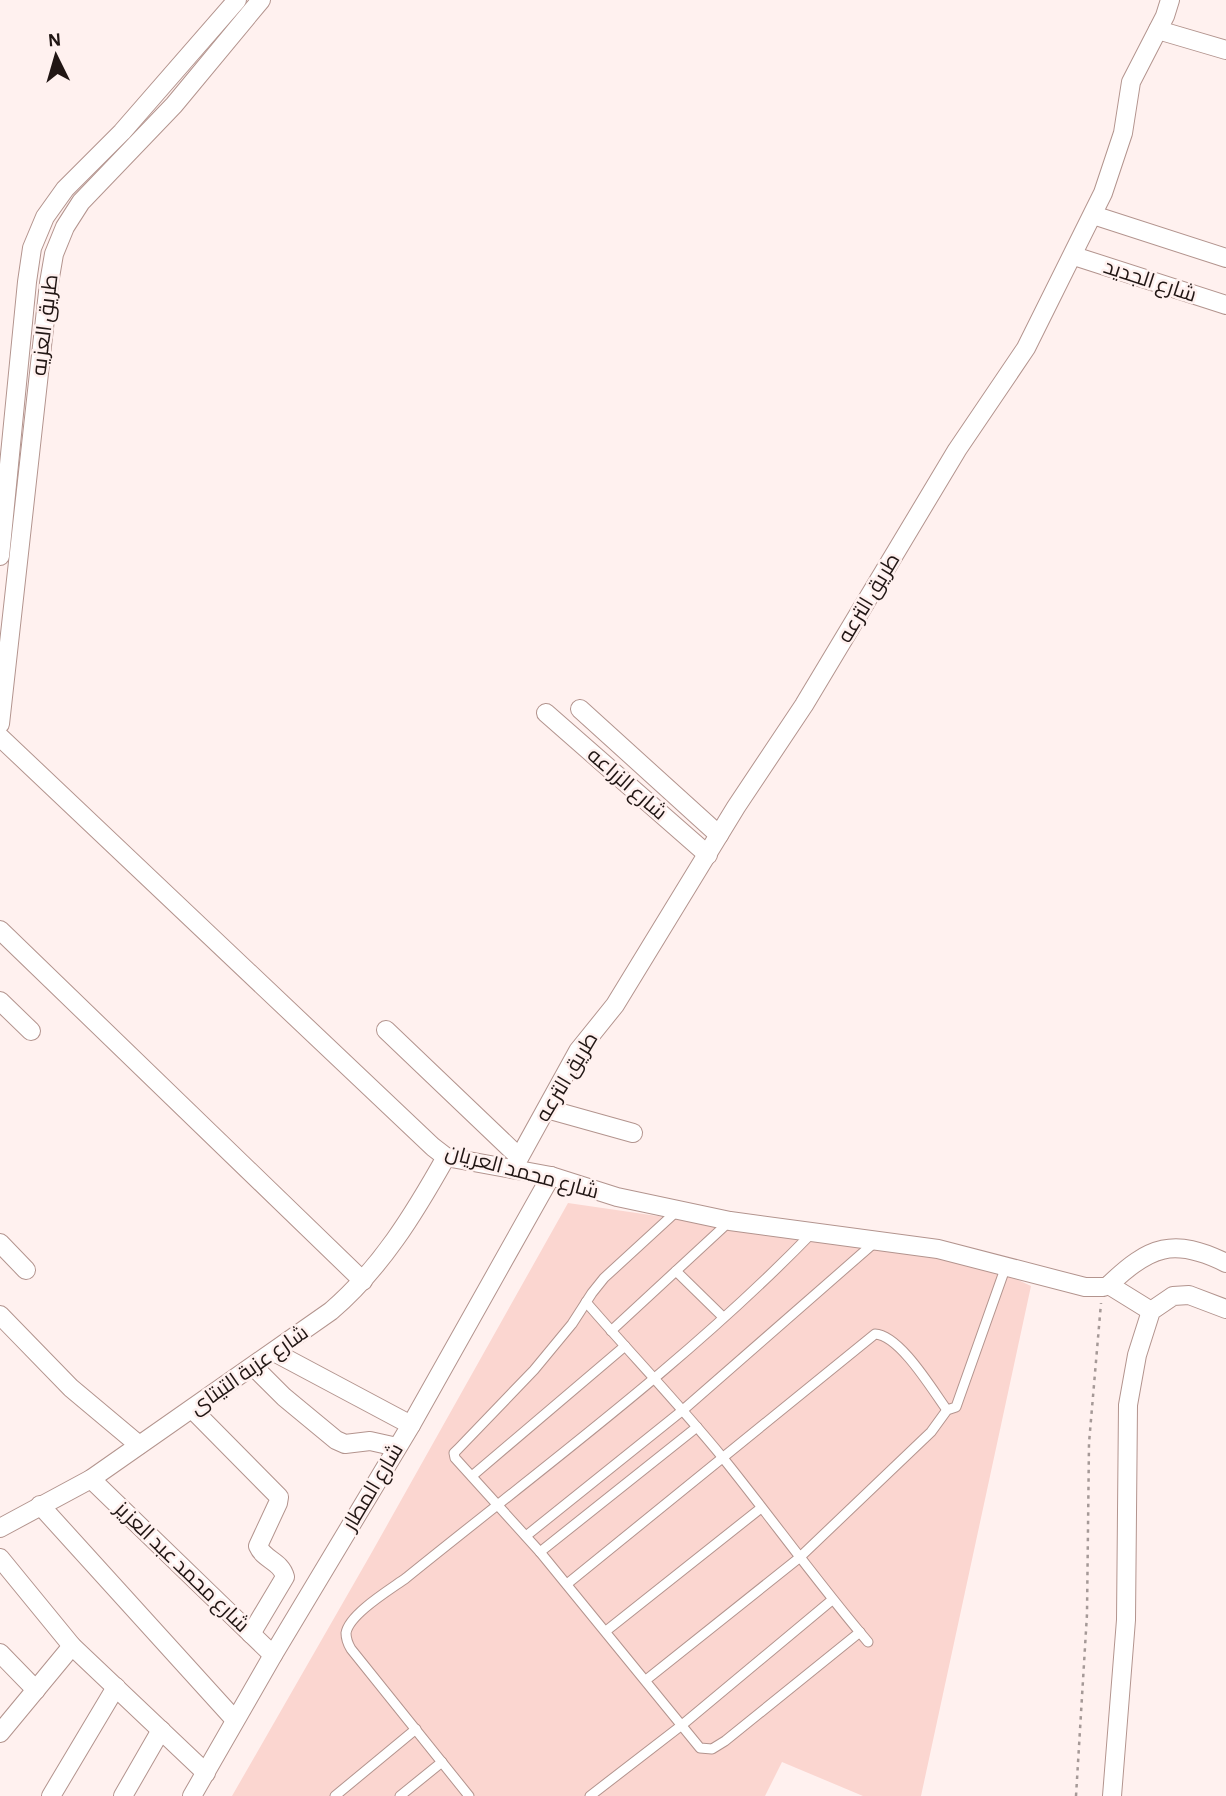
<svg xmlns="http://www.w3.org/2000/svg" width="1226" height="1796" font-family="'Alegreya Sans',Cairo,sans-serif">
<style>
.green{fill:#fbd6d0}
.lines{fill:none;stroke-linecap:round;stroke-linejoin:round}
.service-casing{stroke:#b3948e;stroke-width:11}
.minor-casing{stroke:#b3948e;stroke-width:20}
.path{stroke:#a59997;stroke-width:2.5;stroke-dasharray:3.5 5;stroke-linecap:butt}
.service{stroke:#fff;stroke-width:9}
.minor{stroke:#fff;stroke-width:18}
.labels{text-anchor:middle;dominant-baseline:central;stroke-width:5;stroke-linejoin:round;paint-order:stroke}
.street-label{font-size:21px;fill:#211614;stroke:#fff1ef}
</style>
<rect width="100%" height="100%" fill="#fff1ef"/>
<polygon class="green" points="568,1203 918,1254 1001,1272 1031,1286 921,1796 863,1796 782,1762 765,1796 232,1796 372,1552"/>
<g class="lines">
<g class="service-casing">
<g id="service">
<polyline points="677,1211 604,1278 592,1293 572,1324 534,1370 459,1448 454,1453 455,1458 540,1552 700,1748 712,1749 725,1741 860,1632"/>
<polyline points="676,1271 723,1317"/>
<path d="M586,1302C631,1354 679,1404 723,1458C772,1519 817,1582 868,1642"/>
<polyline points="611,1331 730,1221"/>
<polyline points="472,1476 625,1346"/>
<polyline points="526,1536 683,1410 874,1243"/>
<polyline points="540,1552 697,1427"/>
<path d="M567,1584L875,1334C900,1335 933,1391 947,1410"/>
<polyline points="606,1631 761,1508"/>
<polyline points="646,1680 799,1558 931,1432 947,1410 956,1407 1006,1266"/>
<polyline points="335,1796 416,1729"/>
<polyline points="400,1796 442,1762"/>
<path d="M469,1796L351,1649C348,1644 346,1639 346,1633C349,1614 391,1589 406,1578C543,1467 689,1360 812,1233"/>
<polyline points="590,1796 682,1725 832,1600"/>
</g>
</g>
<g class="minor-casing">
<g id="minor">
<polyline points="1158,30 1226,50"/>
<polyline points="1093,215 1226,258"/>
<polyline points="1074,256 1226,305"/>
<polyline points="0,556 27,282 32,248 45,217 65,189 122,132 237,0"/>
<polyline points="580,709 719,835"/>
<polyline points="546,713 708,855"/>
<polyline points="0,724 49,283 54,254 65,227 81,202 174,105 261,0"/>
<path d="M0,737L433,1147L446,1157L551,1176L617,1197L730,1221L938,1249L1085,1287H1103L1109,1285C1149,1246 1174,1237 1226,1263"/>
<polyline points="0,930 363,1281"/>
<polyline points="0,1001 31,1031"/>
<polyline points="386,1030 519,1157"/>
<polyline points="547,1109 633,1133"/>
<polyline points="513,1169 578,1051 615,1005 736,807 804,705 957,450 1026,348 1103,193 1123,133 1131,82 1165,16 1170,0"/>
<polyline points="0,1243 26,1270"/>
<polyline points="1109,1285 1151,1311"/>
<polyline points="0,1315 71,1388 139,1445"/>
<polyline points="274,1352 411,1425"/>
<polyline points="254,1367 284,1397 336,1440 345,1444 370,1441 397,1447"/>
<path d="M192,1409L279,1497L278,1503L258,1546C264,1560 281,1561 285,1577L251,1634"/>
<polyline points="91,1479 273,1655"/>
<polyline points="40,1505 235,1720"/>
<path d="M0,1528L91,1479L331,1311C381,1268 414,1214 446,1157"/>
<polyline points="0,1558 72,1646 206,1773"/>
<polyline points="0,1653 36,1690"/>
<polyline points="0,1733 72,1646"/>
<polyline points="51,1796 116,1687"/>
<polyline points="123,1796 161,1730"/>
<polyline points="192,1796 273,1655 411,1425 551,1176"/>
<polyline points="1112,1796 1126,1620 1128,1405 1137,1355 1151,1311 1173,1296 1189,1295 1226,1309"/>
</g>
</g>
<polyline class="path" points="1076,1796 1087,1614 1089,1443 1101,1303"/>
<use href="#service" class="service"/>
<use href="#minor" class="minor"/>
</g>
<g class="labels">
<g class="street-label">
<text transform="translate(1150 281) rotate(18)">شارع الجديد</text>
<text transform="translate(45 325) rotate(-83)">طريق العزيه</text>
<text transform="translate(869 598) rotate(-59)">طريق الترعه</text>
<text transform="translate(627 784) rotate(41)">شارع الزراعه</text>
<text transform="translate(567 1077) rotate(-59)">طريق الترعه</text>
<text transform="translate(522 1172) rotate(15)">شارع محمد العريان</text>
<text transform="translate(249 1370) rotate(-35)">شارع عزبة التيتاى</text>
<text transform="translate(373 1487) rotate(-59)">شارع المطار</text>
<text transform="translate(182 1567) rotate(44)">شارع محمد عبد العزيز</text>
</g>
</g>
<g transform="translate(56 56) rotate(355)" stroke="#fff1ef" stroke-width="5" paint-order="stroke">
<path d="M0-5L12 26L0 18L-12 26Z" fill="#211614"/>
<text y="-10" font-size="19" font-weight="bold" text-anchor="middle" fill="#211614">N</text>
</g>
</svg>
